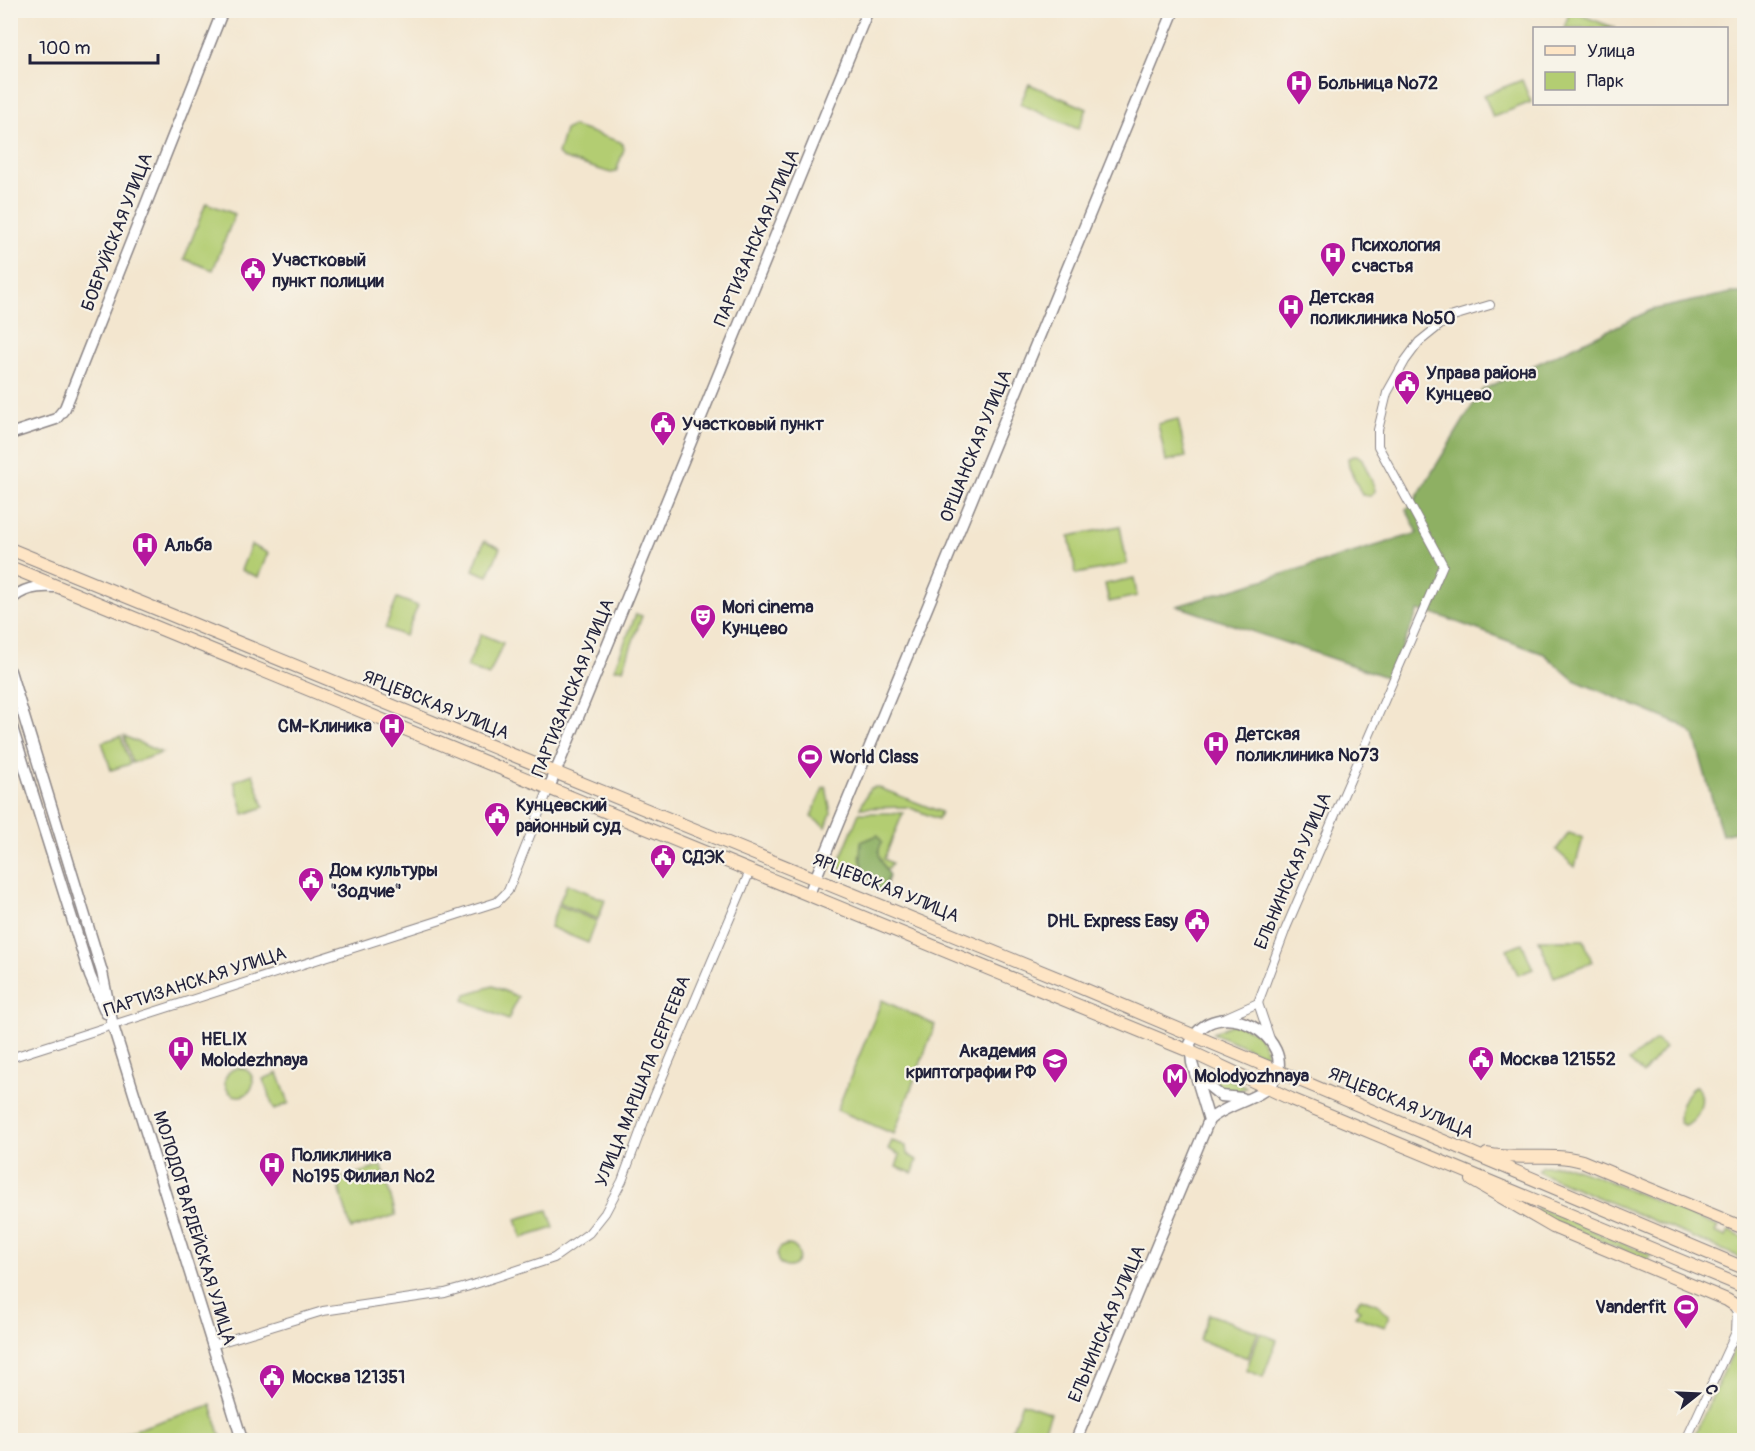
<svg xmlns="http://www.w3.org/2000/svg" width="1755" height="1451" font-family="Pangolin,sans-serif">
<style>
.green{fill:#b3cd72;stroke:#6a7856;stroke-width:1.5}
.forest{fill:#8eb064;stroke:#586950;stroke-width:1.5}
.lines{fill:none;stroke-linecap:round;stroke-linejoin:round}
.minor-casing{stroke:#8a8485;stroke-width:10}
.tertiary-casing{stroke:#8a8485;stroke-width:13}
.secondary-casing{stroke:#8a8485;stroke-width:14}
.minor{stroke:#fff;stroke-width:8}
.tertiary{stroke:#fff;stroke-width:10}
.secondary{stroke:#fee5c5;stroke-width:12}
.labels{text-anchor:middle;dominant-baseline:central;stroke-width:4.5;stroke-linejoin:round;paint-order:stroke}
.poi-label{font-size:18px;font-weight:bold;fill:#22223b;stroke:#f7f3e8;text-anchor:start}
.street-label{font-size:18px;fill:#22223b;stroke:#f7f3e8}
</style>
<rect width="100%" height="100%" fill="#f7f3e8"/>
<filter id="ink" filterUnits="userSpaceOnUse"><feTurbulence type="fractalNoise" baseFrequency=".0167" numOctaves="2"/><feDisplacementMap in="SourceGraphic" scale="12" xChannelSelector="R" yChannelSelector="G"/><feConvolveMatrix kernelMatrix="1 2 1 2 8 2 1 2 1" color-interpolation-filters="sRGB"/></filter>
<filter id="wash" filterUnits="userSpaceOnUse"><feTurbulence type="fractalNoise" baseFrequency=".008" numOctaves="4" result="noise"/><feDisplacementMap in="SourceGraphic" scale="24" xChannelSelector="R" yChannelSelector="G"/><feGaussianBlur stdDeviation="1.35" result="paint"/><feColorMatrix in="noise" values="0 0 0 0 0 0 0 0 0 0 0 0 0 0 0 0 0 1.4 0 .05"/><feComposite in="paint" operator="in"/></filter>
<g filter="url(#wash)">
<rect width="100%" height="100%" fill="#f3e6cf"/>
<g class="green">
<polygon points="1570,11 1615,28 1564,28"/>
<polygon points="1522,80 1531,102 1493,117 1484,95"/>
<polygon points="1029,84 1087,109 1078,129 1020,104"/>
<polygon points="572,126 621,142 624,149 616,172 611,173 562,158 558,154 565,130"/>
<polygon points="206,203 235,214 213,270 184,259"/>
<polygon points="1178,419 1186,457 1166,461 1158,424"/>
<polygon points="1357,455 1362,459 1374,486 1375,491 1370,496 1362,495 1349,467 1348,458"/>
<polygon points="1120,526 1127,564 1076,574 1069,536"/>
<polygon points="484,541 500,548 488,576 473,570"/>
<polygon points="251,545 268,553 258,577 241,570"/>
<polygon points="1134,578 1137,596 1109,602 1105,584"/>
<polygon points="397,598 418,606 405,636 385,628"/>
<polygon points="636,614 642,616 623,669 614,669"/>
<polygon points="481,634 503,643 489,676 467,667"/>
<polygon points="121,736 130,764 111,770 102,742"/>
<polygon points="124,736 162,753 132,763"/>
<polygon points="253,774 264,807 244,814 234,781"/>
<polygon points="826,787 831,813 826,827 811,817 823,788"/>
<polygon points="877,787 941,812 938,819 908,807 860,808 870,788"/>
<polygon points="859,813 903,813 884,859 892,863 887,870 879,860 878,849 859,855 863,868 847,864 841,869 837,867"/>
<polygon points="1569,833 1583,838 1575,867 1556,850"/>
<polygon points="567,884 605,900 598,919 559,903"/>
<polygon points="558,905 597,921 588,943 550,927"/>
<polygon points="1539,940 1584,940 1592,962 1554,977"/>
<polygon points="1522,943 1533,969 1518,975 1507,949"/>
<polygon points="493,986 518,997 508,1020 464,1000 466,994"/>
<polygon points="882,1000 935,1025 894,1134 837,1110"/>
<path d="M1232,1024C1251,1027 1264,1035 1267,1056L1213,1033Z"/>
<polygon points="1656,1040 1665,1047 1643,1074 1629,1061"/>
<path d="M1205,1068L1246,1087C1230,1098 1222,1091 1208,1080Z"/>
<circle cx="239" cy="1082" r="14"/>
<polygon points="278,1073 289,1103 274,1110 263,1079"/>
<path d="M1697,1086C1707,1098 1699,1119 1686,1126L1680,1123C1676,1112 1686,1089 1697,1086Z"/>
<polygon points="892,1141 906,1146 907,1154 917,1160 913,1173 896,1167 900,1155 888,1149"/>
<polygon points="1563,1165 1597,1176 1718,1227 1715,1232 1726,1237 1729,1231 1744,1238 1744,1259 1545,1175 1538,1170 1543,1166"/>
<polygon points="382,1166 396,1215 351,1229 337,1180"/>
<polygon points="1536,1207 1651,1255 1647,1260 1539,1215"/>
<polygon points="548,1210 554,1228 522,1238 516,1219"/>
<circle cx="788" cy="1256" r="11"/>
<polygon points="1361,1298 1379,1305 1389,1316 1385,1327 1355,1316 1360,1310 1356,1305"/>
<polygon points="1209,1314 1258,1332 1248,1358 1199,1340"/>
<polygon points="1260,1333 1277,1340 1263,1377 1246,1370"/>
<polygon points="1739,1339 1744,1342 1744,1440 1692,1440"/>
<polygon points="1022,1403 1051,1413 1040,1440 1008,1440"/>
<polygon points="211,1405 222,1440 106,1439"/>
</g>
<g class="forest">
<polygon points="1731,293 1744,293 1744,830 1722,835 1694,735 1681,725 1574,680 1544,654 1435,614 1418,611 1389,678 1177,606 1418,533 1406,509 1412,505 1482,390 1651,310"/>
<path d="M878,835L882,842C874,856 884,863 889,876L885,888L879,890C864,876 858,861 861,842Z"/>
</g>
</g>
<g filter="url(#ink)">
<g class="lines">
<g class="minor-casing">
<g id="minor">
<polyline points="1258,1003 1286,928 1443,565 1378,446 1378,430 1387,393 1405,361 1419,342 1450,317 1490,305"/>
<polyline points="1258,1003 1271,1042"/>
<polyline points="1222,1019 1258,1003"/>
<polyline points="10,1058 497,902 508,891 549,788"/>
<polyline points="212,1345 323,1311 445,1293 466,1287 554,1258 589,1233 605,1213 622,1181 646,1116 750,871"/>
<polyline points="1686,1440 1736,1332 1737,1312 1732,1304"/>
</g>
</g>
<g class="tertiary-casing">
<g id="tertiary">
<polyline points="10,434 56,419 65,408 223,10"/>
<path d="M10,601C22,588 37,586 54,587"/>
<polyline points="10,671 102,972 113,1026 242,1440"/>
<polyline points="10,721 90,976 106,1013"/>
<polyline points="549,788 868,10"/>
<polyline points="809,894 1174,10"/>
<polyline points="1199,1078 1221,1096 1242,1098"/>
<path d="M1076,1440L1209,1120C1226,1104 1261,1099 1273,1082C1302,1039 1214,988 1190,1044L1192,1063L1209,1120"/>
</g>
</g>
<g class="secondary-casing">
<g id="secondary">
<polyline points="10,549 1072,984 1744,1268"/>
<polyline points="10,567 1189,1051 1291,1099 1744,1287"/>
<path d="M1487,1154C1519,1161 1551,1152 1582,1161L1744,1228"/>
<polyline points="1472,1180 1553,1227 1727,1300 1744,1311"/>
</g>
</g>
<use href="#minor" class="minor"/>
<use href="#tertiary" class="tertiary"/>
<use href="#secondary" class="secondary"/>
</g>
</g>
<defs>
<g id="hospital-pin" transform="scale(1.35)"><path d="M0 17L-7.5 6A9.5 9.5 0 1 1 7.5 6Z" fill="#b5179e" stroke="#f7f3e8"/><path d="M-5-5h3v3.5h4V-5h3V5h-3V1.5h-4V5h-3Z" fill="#fff"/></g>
<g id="civic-pin" transform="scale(1.35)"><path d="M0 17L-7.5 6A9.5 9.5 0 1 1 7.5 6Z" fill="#b5179e" stroke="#f7f3e8"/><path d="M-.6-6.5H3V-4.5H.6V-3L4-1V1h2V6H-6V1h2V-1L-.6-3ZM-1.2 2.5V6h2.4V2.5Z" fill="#fff"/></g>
<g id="theatre-pin" transform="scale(1.35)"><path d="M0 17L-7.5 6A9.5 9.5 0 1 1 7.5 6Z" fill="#b5179e" stroke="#f7f3e8"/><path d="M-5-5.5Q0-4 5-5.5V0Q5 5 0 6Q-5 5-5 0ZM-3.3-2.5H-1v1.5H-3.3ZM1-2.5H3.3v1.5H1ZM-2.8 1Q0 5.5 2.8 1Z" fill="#fff"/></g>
<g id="stadium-pin" transform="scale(1.35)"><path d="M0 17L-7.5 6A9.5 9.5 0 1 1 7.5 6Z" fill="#b5179e" stroke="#f7f3e8"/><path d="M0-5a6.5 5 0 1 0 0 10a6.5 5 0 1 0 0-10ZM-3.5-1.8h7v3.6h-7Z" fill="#fff"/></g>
<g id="university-pin" transform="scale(1.35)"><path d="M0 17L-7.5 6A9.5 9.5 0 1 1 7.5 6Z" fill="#b5179e" stroke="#f7f3e8"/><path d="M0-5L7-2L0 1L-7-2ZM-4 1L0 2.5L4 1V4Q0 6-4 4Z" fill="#fff"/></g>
<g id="metro-pin" transform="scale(1.35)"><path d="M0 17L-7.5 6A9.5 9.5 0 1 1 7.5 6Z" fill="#b5179e" stroke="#f7f3e8"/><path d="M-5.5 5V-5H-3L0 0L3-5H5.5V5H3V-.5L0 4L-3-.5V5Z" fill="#fff"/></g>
</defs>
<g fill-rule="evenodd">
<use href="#hospital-pin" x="1299" y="83"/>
<use href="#hospital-pin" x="1333" y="255"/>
<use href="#civic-pin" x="253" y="270"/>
<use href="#hospital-pin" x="1291" y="307"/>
<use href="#civic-pin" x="1407" y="383"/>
<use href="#civic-pin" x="663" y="424"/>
<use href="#hospital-pin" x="145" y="545"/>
<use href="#theatre-pin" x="703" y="617"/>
<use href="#hospital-pin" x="392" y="726"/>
<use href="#hospital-pin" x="1216" y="744"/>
<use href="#stadium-pin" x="810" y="757"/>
<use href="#civic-pin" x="497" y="815"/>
<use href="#civic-pin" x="663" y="857"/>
<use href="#civic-pin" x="311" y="880"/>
<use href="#civic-pin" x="1197" y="921"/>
<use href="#hospital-pin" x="181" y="1049"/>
<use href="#civic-pin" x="1481" y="1059"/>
<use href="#university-pin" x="1055" y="1061"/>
<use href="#metro-pin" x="1175" y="1076"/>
<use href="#hospital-pin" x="272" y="1165"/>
<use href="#stadium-pin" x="1686" y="1307"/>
<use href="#civic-pin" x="272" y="1377"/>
</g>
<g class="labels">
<g class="poi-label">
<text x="1318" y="83">Больница №72</text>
<text x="1352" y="245">Психология<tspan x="1352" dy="21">счастья</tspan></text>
<text x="272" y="260">Участковый<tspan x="272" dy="21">пункт полиции</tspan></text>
<text x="1310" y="297">Детская<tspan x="1310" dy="21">поликлиника №50</tspan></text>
<text x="1426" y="373">Управа района<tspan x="1426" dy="21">Кунцево</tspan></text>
<text x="682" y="424">Участковый пункт</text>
<text x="164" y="545">Альба</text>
<text x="722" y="607">Mori cinema<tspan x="722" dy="21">Кунцево</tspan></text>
<text x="372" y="726" text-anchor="end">СМ-Клиника</text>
<text x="1236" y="734">Детская<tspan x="1236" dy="21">поликлиника №73</tspan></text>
<text x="830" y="757">World Class</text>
<text x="516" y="805">Кунцевский<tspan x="516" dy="21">районный суд</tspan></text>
<text x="682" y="857">СДЭК</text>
<text x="330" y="870">Дом культуры<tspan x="330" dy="21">"Зодчие"</tspan></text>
<text x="1178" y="921" text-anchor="end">DHL Express Easy</text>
<text x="201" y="1039">HELIX<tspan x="201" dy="21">Molodezhnaya</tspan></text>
<text x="1036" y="1051" text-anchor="end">Академия<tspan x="1036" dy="21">криптографии РФ</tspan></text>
<text x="1500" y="1059">Москва 121552</text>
<text x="1194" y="1076">Molodyozhnaya</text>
<text x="292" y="1155">Поликлиника<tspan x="292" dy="21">№195 Филиал №2</tspan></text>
<text x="1666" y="1307" text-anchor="end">Vanderfit</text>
<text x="292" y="1377">Москва 121351</text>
</g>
<g class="street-label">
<text transform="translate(117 232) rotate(-69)">БОБРУЙСКАЯ УЛИЦА</text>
<text transform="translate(757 238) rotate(-67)">ПАРТИЗАНСКАЯ УЛИЦА</text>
<text transform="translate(976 446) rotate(-68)">ОРШАНСКАЯ УЛИЦА</text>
<text transform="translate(573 688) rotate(-68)">ПАРТИЗАНСКАЯ УЛИЦА</text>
<text transform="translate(436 705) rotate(22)">ЯРЦЕВСКАЯ УЛИЦА</text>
<text transform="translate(1293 871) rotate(-67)">ЕЛЬНИНСКАЯ УЛИЦА</text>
<text transform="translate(886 888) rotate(22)">ЯРЦЕВСКАЯ УЛИЦА</text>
<text transform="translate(195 982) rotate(-18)">ПАРТИЗАНСКАЯ УЛИЦА</text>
<text transform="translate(643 1081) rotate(-68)">УЛИЦА МАРШАЛА СЕРГЕЕВА</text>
<text transform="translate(1401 1103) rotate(23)">ЯРЦЕВСКАЯ УЛИЦА</text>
<text transform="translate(194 1228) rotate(73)">МОЛОДОГВАРДЕЙСКАЯ УЛИЦА</text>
<text transform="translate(1107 1324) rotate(-67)">ЕЛЬНИНСКАЯ УЛИЦА</text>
</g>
</g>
<rect width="1755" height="1451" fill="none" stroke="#f7f3e8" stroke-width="36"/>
<rect x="1533" y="27" width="195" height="78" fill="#f7f3e8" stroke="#a29fa3" stroke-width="1.5"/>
<rect x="1545" y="46" width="30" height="9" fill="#fee5c5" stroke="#a29fa3" stroke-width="1.5"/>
<text x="1587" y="57" font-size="18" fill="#22223b">Улица</text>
<rect x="1545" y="72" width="30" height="18" fill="#b3cd72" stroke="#a29fa3" stroke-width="1.5"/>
<text x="1587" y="87" font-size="18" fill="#22223b">Парк</text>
<g transform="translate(1698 1394) rotate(72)" stroke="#f7f3e8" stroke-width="4.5" paint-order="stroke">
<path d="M0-4.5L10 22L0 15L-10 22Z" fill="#22223b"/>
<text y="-9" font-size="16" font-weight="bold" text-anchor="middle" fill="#22223b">С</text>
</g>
<path d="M30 54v9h128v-9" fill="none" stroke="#22223b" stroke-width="3"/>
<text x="39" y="54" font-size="18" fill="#22223b" stroke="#f7f3e8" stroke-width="4.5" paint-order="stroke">100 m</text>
</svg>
